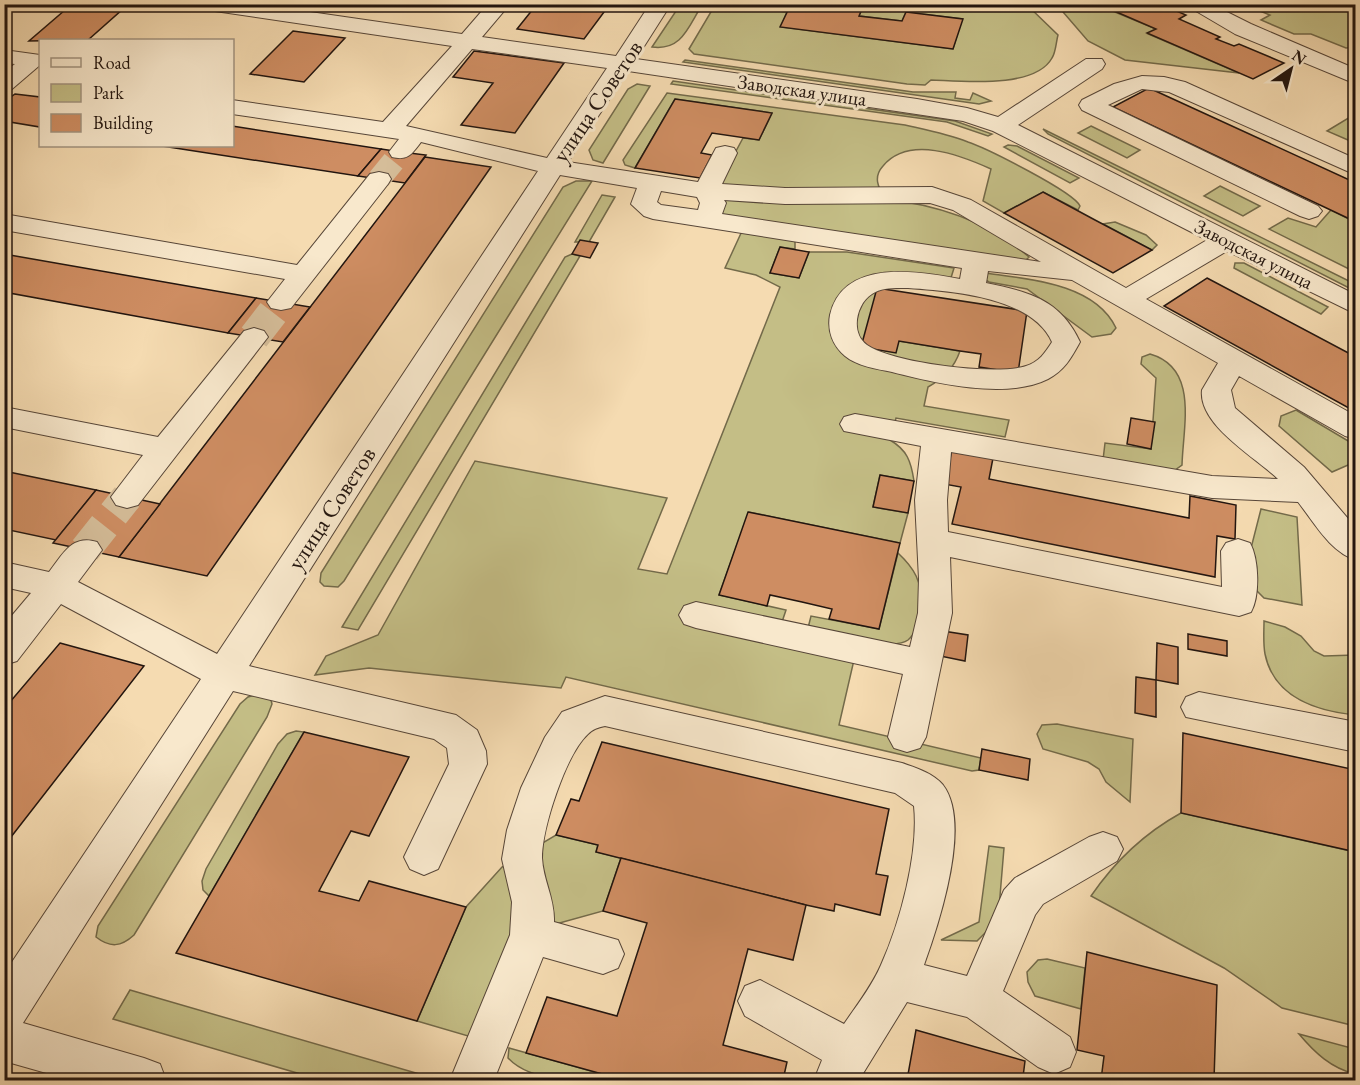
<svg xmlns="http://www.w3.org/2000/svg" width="1360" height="1085" font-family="'EB Garamond',serif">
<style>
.green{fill:#c4be86;stroke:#736a4a;stroke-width:1.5}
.building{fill:#ce8d62;stroke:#22150f;stroke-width:1.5}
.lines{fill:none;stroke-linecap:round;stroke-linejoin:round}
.minor-tunnel-far1{stroke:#d5bd99;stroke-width:23;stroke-dasharray:23 12;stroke-linecap:butt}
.minor-tunnel{stroke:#d5bd99;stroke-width:31;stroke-dasharray:31 15;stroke-linecap:butt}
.minor-casing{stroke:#574638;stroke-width:2}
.minor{fill:#f8e8cc;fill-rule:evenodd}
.labels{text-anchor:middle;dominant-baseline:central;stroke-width:6;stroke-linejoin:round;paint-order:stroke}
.far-street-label{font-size:20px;fill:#22150f;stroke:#f8e8cc}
.street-label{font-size:24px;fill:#22150f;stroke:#f8e8cc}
</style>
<rect width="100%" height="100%" fill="#f5dbb1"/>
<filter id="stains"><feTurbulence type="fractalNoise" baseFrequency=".00333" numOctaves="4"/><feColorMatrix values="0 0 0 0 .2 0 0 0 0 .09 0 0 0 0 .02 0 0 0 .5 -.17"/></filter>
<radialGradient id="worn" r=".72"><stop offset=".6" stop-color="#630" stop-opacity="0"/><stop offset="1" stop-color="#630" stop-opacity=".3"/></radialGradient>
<g class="green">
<path d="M680,5H702C688,27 682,51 652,47Z"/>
<path d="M715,5L787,12L781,27L953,49L962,19L906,12L902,21L859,16L864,5H1027L1058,35C1056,42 1056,52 1052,58C1035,89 962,81 931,80L925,85L907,84L694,54L689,49Z"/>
<polygon points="1057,5 1098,5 1156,29 1148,34 1239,73 1125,60 1088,41"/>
<polygon points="1245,5 1355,5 1355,47 1346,48 1311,34 1294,34 1261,20 1270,15"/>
<polygon points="685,60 913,92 956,92 955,98 970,100 973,93 991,101 979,104 683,62"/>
<polygon points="673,81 955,121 992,134 988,136 947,122 671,84"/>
<polygon points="637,84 650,86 603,163 593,160 589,150 628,89"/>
<path d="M667,93L905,125C927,130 948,134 968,142C986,148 1074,192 1080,206L1078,210L1043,192L1004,213L983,201L991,169C960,155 909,135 883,166C873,177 878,187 885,199C939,205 988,221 1029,257L1025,261L719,214L720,181L743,138L759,140L772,113L675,99L635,168L625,165L623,160Z"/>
<polygon points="1355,114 1355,143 1327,131"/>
<polygon points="1091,126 1140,150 1127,158 1078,133"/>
<polygon points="1043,129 1355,284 1355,291 1048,134"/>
<polygon points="1008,145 1017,146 1079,178 1070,183 1004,147"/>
<polygon points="576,181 592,181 344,581 338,587 324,586 320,582 321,573 563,187"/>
<polygon points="1220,186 1260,206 1243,216 1204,196"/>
<polygon points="602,195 615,197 589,242 575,242"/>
<polygon points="1331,210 1355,222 1355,272 1269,229 1288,218 1316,227"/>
<polygon points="1115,222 1146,235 1157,245 1152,250 1103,224"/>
<path d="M742,231L795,241V249L780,247L770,273L799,278L809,252H847L954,268L950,281L877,288L899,341L960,351C954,368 944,378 928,387L924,406L1009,420L1005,437L896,418L890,440C907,450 911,461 914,481L880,475L873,507L908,513L900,543L749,512L719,595L786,610L782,622L854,660L839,725L981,758L979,770L972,771L566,677L561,688L369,668L315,675L326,656L378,635L475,461L667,498L638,569L667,574L780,287L756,275L725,268Z"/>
<polygon points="572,254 580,256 358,630 342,627 565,257"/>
<polygon points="1235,263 1244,263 1328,307 1321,314 1234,268"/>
<path d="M985,273C1028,279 1095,283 1116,328L1111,334L1092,337L1027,289L989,282L984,279Z"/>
<path d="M1150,354C1199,368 1183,426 1182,465L1175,470L1103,460L1105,443L1151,449L1156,378L1141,364L1142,357Z"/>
<polygon points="1296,410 1355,445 1355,462 1332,472 1279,426 1281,416"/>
<polygon points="1261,509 1297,517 1302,605 1264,598 1251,585 1250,552"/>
<path d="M898,553C914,568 923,582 920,605C918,617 918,632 908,640C892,652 829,632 808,628L811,616L879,629Z"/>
<path d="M1264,621L1285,627L1301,636L1314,651L1324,656L1355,655V715C1316,711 1274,698 1265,654C1263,644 1264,632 1264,621Z"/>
<path d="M258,694L270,696L272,704L267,717L134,935C121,947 110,948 96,937L98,926L240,704L248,697Z"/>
<polygon points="1057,724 1133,739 1130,802 1106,782 1099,769 1088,762 1043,749 1037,734 1042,725"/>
<polygon points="296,731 304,732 209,896 203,890 202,881 206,869 278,744 287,734"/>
<path d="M1181,813L1355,852V1026L1282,1008L1224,968L1091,896C1115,861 1143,834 1181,813Z"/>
<polygon points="556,835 598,845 596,852 621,858 603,911 520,934 483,1021 468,1036 417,1021 466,907 502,867"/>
<polygon points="989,846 1004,848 998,920 977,941 941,940 979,922"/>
<polygon points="1047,959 1085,968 1081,1009 1035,996 1028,982 1027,972 1038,960"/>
<polygon points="130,990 440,1080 321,1080 113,1019"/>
<path d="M1299,1034L1355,1049V1074C1331,1068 1315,1053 1299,1034Z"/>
<path d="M509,1048L623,1080C590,1083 532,1084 508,1058Z"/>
</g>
<g class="building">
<polygon points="72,4 124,8 88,40 29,41"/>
<polygon points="537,4 610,4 584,39 517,29"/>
<polygon points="791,4 864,4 859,16 902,21 906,12 963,19 953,49 780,27"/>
<polygon points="1098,4 1160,4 1186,15 1179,19 1220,37 1216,39 1234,46 1239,44 1284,63 1253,79 1147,33 1156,29"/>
<polygon points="293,31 345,38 304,82 250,74"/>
<polygon points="474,51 564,63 515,133 461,125 493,83 453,77"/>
<polygon points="1149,88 1356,183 1356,222 1113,107"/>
<polygon points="15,94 40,97 40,127 4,121 4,102"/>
<polygon points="675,99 772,113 759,140 712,133 701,153 712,155 700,178 635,168"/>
<polygon points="232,126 381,149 358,176 162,146 232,146"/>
<polygon points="381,149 401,152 426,155 405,183 358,176"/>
<polygon points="425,157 491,167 207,576 119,557"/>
<polygon points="1043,192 1095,220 1152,250 1113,273 1004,213"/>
<polygon points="580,240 598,243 590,258 572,254"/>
<polygon points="780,247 809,252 799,278 770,273"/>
<polygon points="4,254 256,298 228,333 4,292"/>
<polygon points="1207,278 1356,357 1356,412 1164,306"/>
<polygon points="877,288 1027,311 1018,373 979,367 981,354 960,351 899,341 896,353 861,347"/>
<polygon points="256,298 310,307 283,342 228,333"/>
<polygon points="1131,418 1155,422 1151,449 1127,444"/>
<polygon points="952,450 993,458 989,479 1189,518 1190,496 1236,505 1235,539 1217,536 1215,577 952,524 961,487 944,484"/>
<polygon points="4,471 96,490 56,540 4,529"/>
<polygon points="880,475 914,481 908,513 873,507"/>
<polygon points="96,490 160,504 119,557 53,543"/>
<polygon points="748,512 900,543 879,629 829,619 832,609 802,602 770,595 767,606 719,595"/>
<polygon points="943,631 968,635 965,661 940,656"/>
<polygon points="1188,634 1227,641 1227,656 1188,649"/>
<polygon points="60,643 144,666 4,846 4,709"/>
<polygon points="1157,643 1178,647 1178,684 1156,680"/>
<polygon points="1136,677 1156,680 1156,717 1135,713"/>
<polygon points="304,732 409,757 369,836 351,831 319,891 359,901 369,881 466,907 417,1021 176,953"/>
<polygon points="1183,733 1356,770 1356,852 1181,813"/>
<polygon points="602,742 889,809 876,874 888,876 880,915 835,904 834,911 806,905 596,852 598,845 556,835 571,799 579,801"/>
<polygon points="982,749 1030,759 1028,780 979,770"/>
<polygon points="621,858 806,905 793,960 748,949 723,1045 787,1062 783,1080 624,1080 526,1053 547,997 617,1016 647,923 603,911"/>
<polygon points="1087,952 1217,985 1214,1080 1101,1080 1104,1056 1077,1050"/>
<polygon points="916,1030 1025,1061 1023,1077 1037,1080 907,1080"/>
</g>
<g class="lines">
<polyline class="minor-tunnel-far1" points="379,179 401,152"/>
<g class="minor-tunnel">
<polyline points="254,337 281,302"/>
<polyline points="85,550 127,497"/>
</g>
<g class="minor-casing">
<g id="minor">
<path d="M198,4H255L462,34L488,4H510L482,37L616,56L650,4H671L636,59L917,99L967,108L998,117L1086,59H1102L1105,64L1102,69L1018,125L1356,295V314L1227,251L1146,299L1356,416V439L1345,436L1239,376L1231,390L1235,408L1304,467L1356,528V560C1330,552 1314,522 1298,502L1212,498L951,452L947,500L948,532L1222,587L1221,551L1226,543L1238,539L1250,543C1259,559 1260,596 1251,612L1239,616L950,557L952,613L926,737L920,748L907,752L894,748L888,737L903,674L696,628L684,624L679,615L684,606L696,602L910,647L918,613L919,579L915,500L921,446L844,431L840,424L844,417L855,414L1212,476L1278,479C1255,457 1198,425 1202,390L1218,363L1072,280L988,271L986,283C1029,292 1060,299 1080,342C1071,358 1065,370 1048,379C1006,400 935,383 892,372C877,369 857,366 845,356C833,346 827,331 830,315C843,258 918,271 960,279L962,268L653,219L644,216L631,204L637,188L560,175L249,666L456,715L477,730L486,751L487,764L438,869L424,875L410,869L404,857L449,764L447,748L434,739L233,691L23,1023L144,1058L160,1064L166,1080H71L4,1061V974L201,679L61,604L17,661L4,665V625L31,593L4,587V562L49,572C63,554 72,534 97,542L102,550L78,582L217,654L538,171L421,142C412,154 408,161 392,157L389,152L399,139L232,114V100L383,122L452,46L208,10ZM472,49L607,68L547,158L406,126ZM628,71L963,121L993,131L1207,240L1126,288L971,200L932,187L785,188L722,184L737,153L734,148L725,146L716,148L698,182L568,162ZM661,191L697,197L700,203L698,210L661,205L657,202ZM724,200L785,204L930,203L953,210L1041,262L722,214L726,203ZM908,288C952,291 1032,297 1052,342C1045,353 1039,362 1026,366C996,376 892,363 867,345C850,333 856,304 872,294C882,287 896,288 908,288Z"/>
<polygon points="1184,4 1211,4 1251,24 1356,69 1356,84 1235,34"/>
<polygon points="4,50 40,55 40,65 12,89 4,91 4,72 15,64 4,63"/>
<polygon points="1142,76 1164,77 1185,82 1356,159 1356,175 1169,92 1142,89 1108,105 1318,206 1322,211 1318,216 1309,219 1300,216 1082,110 1079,105 1082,100 1114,84"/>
<polygon points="379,172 388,174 391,179 388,184 291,308 281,310 271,308 267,302 285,279 4,230 4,214 297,265 370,174"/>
<polygon points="254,328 264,331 268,337 138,505 127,508 116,505 111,497 143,455 4,427 4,407 158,437 244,331"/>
<polygon points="1199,692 1356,722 1356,752 1186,717 1181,707 1186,697"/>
<path d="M605,696L902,763C916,768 933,773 943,785C972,823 939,923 924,965L967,976L1004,890L1015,878L1089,837L1103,832L1117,837L1123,849L1117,861L1043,904L1035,915L1003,991L1070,1037L1076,1052L1070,1067L1054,1074L1038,1067L967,1017L907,1002L859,1080H814L822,1060L745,1016L738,1001L745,986L760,980L844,1024C857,1005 872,986 881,965C900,923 919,853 914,806L895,793L605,726C599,727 593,729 588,734C566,754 542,828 542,858C543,880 555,899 554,922L618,940L624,954L618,968L603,974L543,957L494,1080H450L510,935L512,902L502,859L507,830L521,788L545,737L562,712Z"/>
</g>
</g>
<use href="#minor" class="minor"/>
</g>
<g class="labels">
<g class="far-street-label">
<text transform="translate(802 90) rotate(8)">Заводская улица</text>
<text transform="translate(1254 254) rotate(27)">Заводская улица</text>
</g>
<g class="street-label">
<text transform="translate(597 101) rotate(-56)">улица Советов</text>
<text transform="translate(331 508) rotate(-57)">улица Советов</text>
</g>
</g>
<rect width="1360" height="1085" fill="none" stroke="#f5dbb1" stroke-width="24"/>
<rect x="6" y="6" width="1348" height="1073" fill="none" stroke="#22150f" stroke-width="3"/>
<rect x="12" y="12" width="1336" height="1061" fill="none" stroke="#22150f" stroke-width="1.5"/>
<rect x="39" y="39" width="195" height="108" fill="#f8e8cc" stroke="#a29480" stroke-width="1.5"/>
<rect x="51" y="58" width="30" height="9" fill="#f8e8cc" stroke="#a29480" stroke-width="1.5"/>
<text x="93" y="69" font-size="18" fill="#22150f">Road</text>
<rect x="51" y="84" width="30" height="18" fill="#c4be86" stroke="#a29480" stroke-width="1.5"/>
<text x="93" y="99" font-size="18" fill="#22150f">Park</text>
<rect x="51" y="114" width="30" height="18" fill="#ce8d62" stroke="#a29480" stroke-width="1.5"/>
<text x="93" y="129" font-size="18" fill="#22150f">Building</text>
<g transform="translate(1291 69) rotate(35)" stroke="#f8e8cc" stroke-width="4.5" paint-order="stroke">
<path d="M0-4.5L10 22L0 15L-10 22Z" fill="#22150f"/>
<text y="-9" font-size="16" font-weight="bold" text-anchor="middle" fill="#22150f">N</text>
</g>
<rect width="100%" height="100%" filter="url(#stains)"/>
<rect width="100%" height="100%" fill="url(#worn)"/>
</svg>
